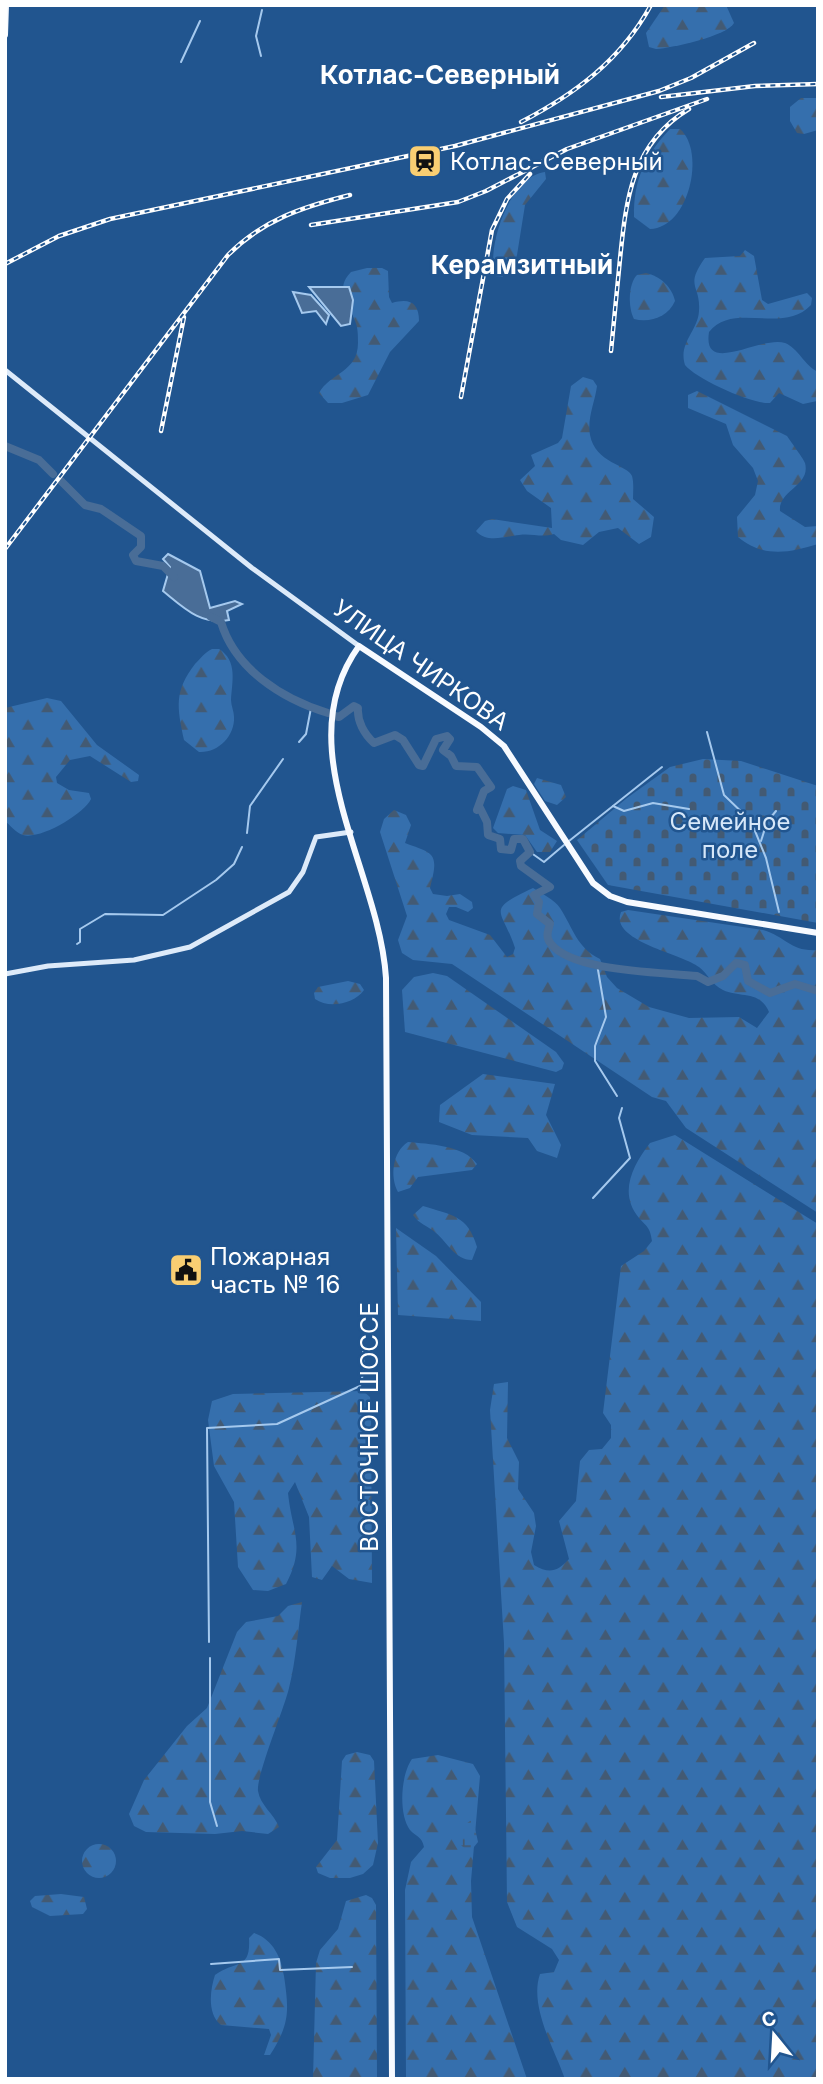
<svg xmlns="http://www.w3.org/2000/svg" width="823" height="2084" font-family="Inter,sans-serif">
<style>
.forest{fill:url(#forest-firs)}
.wetland{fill:url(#wetland-marsh)}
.cemetery{fill:url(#cemetery-stones)}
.water{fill:#496d97;stroke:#a5c9ee;stroke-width:2}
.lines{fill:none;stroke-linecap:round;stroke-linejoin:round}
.stream{stroke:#a5c9ee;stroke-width:2}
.river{stroke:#496d97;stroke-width:8}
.secondary{stroke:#ddeaf9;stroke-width:5}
.primary{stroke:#f7faff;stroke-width:6}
.rail-casing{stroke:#fff;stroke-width:4.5}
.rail{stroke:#21558f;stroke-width:2;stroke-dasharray:5;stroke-linecap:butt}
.labels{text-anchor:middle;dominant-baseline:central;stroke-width:5;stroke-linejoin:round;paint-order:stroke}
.poi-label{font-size:24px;fill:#fff;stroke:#21558f;text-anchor:start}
.street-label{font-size:24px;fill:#fff;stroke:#21558f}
.park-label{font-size:24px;fill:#d6e7f9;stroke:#21558f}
.neighbourhood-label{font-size:26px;font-weight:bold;fill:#fff;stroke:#21558f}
</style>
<defs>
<pattern id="forest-firs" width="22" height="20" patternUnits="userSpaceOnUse" patternTransform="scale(1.75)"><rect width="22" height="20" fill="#356fad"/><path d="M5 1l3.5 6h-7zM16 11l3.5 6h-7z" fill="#435a73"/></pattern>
<pattern id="wetland-marsh" width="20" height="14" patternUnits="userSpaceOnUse" patternTransform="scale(1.75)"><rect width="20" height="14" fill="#356fad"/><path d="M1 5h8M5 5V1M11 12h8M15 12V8" fill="none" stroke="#435a73"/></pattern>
<pattern id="cemetery-stones" width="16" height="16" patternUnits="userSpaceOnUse" patternTransform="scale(1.75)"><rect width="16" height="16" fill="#356fad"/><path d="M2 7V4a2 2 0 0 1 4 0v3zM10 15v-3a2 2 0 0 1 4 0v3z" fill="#435a73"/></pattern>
</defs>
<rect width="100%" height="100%" fill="#21558f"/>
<g class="forest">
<path d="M665,5H726L734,23C727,36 672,48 656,49L649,47L646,33Z"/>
<polygon points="801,98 818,98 818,130 804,134 797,133 790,121 790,107"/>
<path d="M670,129H680C706,152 689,228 650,229L634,217C633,181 645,155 670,129Z"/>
<path d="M545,172L546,179L525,205L517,255L512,268L502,277L495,276C486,246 510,176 545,172Z"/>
<path d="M745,250L754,256L762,300L768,304L807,293L812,298L811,305C783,335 733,301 709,332C702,377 761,335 785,343C798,348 804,365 818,372L817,401L803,404L779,393L770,403C754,405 696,379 685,365C678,343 698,331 699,311C701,285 684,287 705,258L740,256Z"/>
<path d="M367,268H382L388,271L389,297L392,303C409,298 419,302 419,321L390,352L368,395L342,403H328L319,393C330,373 358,372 358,343C358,336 358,327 355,321C349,303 334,289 351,272Z"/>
<path d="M646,273C660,276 672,287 675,301C668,317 650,323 634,319C628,308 628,284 637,275Z"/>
<path d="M583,377L593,380L597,386C595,402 587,418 590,435C595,463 628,465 632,476C634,483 633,492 633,499L654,517L651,537L639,544L618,528L599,532L583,545L561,540L554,534C541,538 532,533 519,535C506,536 487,544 476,531L485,521L492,519L552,528L551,508L527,491L520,480L535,466L531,455L558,443L562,438L571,386Z"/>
<path d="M697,391L787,436C789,439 805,461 805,463C811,486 778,490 780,511L805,527L818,526V544C789,553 763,558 738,537L737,517L755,495L758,481L753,468L733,445L726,424L688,408V395Z"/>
<path d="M212,649H219C238,661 232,682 231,700C231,706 234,711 234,717C235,736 218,753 199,752L184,740C177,707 174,691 195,664C201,658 204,653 212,649Z"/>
<path d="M47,698L61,701L97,745L139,775L138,781L131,782L90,756L70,760L56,777L57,783L69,790L89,793L91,799C84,814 40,840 23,835C16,833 10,825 5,821V708Z"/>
<polygon points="537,778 561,785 566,797 557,805 545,801 534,784"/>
<polygon points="513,786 526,790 540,830 557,841 550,852 537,852 525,835 498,833 493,828 507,789"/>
<path d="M394,810L406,815L411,825L405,843C435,854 439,853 430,888L433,894L447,896L460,894L472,902L473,908L468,912L456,907H449L446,914L449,920L490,935L507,957L513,954L515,948C502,908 484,911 533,888C541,893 555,900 560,908C573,928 577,948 600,959L607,977L617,988L649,1007L689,1018L739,1017L757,1028L769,1012C760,990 740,998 723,990C712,985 708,974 699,967C683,954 609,941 621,912L628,910L763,930C787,937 790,952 818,950V1213L686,1128L666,1101L652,1097L452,964L413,960L402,953L398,940L407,916L380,832L384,819Z"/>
<polygon points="433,973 447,976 556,1052 564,1063 562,1069 556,1072 405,1032 402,990 414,977"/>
<path d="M348,981L360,984L364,990C354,1004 329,1009 315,999L314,993L318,987Z"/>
<polygon points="483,1074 555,1084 546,1115 561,1145 557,1158 537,1151 528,1138 472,1135 439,1122 440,1105"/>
<path d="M675,1135L818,1224V2079H565C554,2048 529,2006 540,1974L554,1972L559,1960L552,1949L517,1927L507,1902L504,1643L490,1410L494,1384L508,1382L507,1438L519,1462L518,1489L534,1513L536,1526L531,1552L534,1565C549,1574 557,1572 569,1559L559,1521L576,1501L580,1461L589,1450L602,1449L611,1438V1425L603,1413L621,1266L644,1251L652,1241C650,1227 647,1227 639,1218C618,1193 633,1165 650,1143Z"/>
<path d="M408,1142C428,1144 464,1145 477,1164L472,1170L418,1177L410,1188L398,1192C390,1177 392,1152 408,1142Z"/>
<path d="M423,1206C451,1215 468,1215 477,1247L472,1260C455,1260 447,1242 436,1233C428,1226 419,1224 413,1215Z"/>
<polygon points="396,1228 436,1256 481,1302 481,1321 398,1315"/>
<path d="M363,1391L370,1397L371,1411L372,1583L349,1579L332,1566L322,1580L312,1577L309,1517L295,1482L288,1493C292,1532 306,1546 286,1584L268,1591L253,1590L238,1567L234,1502L214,1466L208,1420L212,1401L233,1394Z"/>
<path d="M302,1602C298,1630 296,1660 289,1688C284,1709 256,1776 258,1791C260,1805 274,1814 279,1827L268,1834L242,1831L215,1834L146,1832L134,1826L129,1814L144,1780L187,1726L207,1708L237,1632L246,1622L278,1616L288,1606Z"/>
<polygon points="357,1752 370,1755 374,1761 378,1843 373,1865 363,1874 350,1878 330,1878 318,1873 316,1867 337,1840 342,1761 346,1755"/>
<path d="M438,1755L473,1764L480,1776L471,1881L472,1917L527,2079H406L405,1890L411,1862L424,1847C422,1836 416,1837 410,1830C398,1814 401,1774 412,1759Z"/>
<circle cx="99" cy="1861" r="17"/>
<polygon points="61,1894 84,1897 87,1909 83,1914 50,1916 32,1907 30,1901 35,1896"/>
<polygon points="366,1895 372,1898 376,1905 377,2079 313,2079 316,1963 320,1950 338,1929 346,1901"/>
<path d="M254,1933C274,1940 281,1958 284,1976C289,2011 290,2024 270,2055H264L271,2035L269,2029L221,2025C207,2014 210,1990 215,1975C235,1960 251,1971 249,1938Z"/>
</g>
<polygon class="wetland" points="473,1819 478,1842 469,1853 457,1841 460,1828"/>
<polygon class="cemetery" points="703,759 741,761 818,786 818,923 608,885 577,840 627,798 670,767"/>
<g class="water">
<polygon points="309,287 349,287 353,300 350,324 341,326"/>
<polygon points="293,292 311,295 329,315 326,324 316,311 302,313"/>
<path d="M168,554L200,571L210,608L235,601L242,604L227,611L229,620C200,625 184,608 163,591L170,567L163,559Z"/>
</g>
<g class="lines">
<g class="stream">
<polyline points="261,56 256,36 262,10"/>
<polyline points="181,62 200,21"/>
<polyline points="707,732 724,795 751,821 766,858 779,912"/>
<polyline points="299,742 306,734 311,708"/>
<polyline points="613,806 624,811 653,803 689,809"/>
<polyline points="247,833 250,806 283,759"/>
<polyline points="569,841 662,767"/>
<polyline points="761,841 767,822 776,811"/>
<polyline points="530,852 544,862 564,845"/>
<polyline points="77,944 80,942 80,929 105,914 163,915 216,880 234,864 242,847"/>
<polyline points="597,964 606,1017 595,1046 595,1061 617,1096"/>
<polyline points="593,1198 630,1158 619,1118 622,1108"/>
<polyline points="209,1642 207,1428 277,1424 360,1386 364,1370 363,1351"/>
<polyline points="210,1658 210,1802 217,1826"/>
<polyline points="211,1964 279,1959 280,1970 352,1967"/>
</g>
<g class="river">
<polyline points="5,446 39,460 53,474"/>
<polyline points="61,481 85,505 101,509 141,536 141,547 133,555 136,561 163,566 174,577"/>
<path d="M211,617L221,622C235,669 282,699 328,713"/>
<path d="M335,716L339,717L354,706L358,708C357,721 364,734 374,743L395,735L403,740L419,765L423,766L436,739L447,736L450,739L443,750L451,756L456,766L477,767L491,787L484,791L477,810L480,808L487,822L488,835L500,839L501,849L511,850L514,839H523L530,852L520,861L521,866L550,887L534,895L539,902L537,914L550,924C548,931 545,937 551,944C573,972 662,972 697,976L708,982L723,976L736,963L745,965L748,981L770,993L795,984L818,991"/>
</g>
<g class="secondary">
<polyline points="5,370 252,568 359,646"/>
<polyline points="5,974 48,966 134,960 190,947 289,892 303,872 316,837 351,832"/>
</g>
<g class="primary">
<polyline points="5,35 6,5"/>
<path d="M392,2079L386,978C379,869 286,747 359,646L481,727L504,746L593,883L610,896L627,902L818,933"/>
</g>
<g class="rail-casing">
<g id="rail">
<polyline points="661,97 755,86 818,84"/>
<path d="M521,122C575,94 621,60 651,5"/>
<polyline points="311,225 458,202 486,191 567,149 707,99"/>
<polyline points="5,264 59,236 110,219 455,146 659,91 691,78 754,43"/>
<path d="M611,351C614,320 617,289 620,259C626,199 632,143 689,109"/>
<polyline points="461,397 492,230 507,199 530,174"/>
<polyline points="161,431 184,317"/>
<path d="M5,549L228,255C263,220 302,207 350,195"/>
</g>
</g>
<use href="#rail" class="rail"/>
</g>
<defs>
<g id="station-square" transform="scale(1.75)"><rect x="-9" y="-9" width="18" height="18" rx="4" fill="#f9ce72" stroke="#21558f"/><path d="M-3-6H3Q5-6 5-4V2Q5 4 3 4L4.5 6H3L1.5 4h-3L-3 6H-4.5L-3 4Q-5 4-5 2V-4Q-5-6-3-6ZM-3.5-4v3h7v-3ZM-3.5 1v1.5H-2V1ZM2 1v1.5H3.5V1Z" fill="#111"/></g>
<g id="civic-square" transform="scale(1.75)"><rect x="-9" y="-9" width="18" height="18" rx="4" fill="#f9ce72" stroke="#21558f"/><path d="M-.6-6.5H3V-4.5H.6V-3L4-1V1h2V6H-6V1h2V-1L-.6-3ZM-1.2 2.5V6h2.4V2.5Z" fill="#111"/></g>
</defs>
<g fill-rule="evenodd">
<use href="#station-square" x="425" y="161"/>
<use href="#civic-square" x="186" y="1270"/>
</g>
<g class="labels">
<g class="poi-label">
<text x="450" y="161">Котлас-Северный</text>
<text x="210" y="1256">Пожарная<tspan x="210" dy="28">часть № 16</tspan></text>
</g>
<g class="street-label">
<text transform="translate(421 665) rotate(35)">УЛИЦА ЧИРКОВА</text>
<text transform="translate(369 1427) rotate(-90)">ВОСТОЧНОЕ ШОССЕ</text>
</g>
<g class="park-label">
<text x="730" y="821">Семейное<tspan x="730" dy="28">поле</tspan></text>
</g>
<g class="neighbourhood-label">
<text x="440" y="74">Котлас-Северный</text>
<text x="522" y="264">Керамзитный</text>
</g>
</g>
<rect width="823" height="2084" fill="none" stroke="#ffffff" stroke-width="14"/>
<g transform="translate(774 2035) rotate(342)" stroke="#21558f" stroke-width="5" paint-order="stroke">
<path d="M0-5L12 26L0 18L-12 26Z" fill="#ffffff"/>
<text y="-10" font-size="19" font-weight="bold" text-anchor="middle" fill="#ffffff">С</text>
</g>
</svg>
